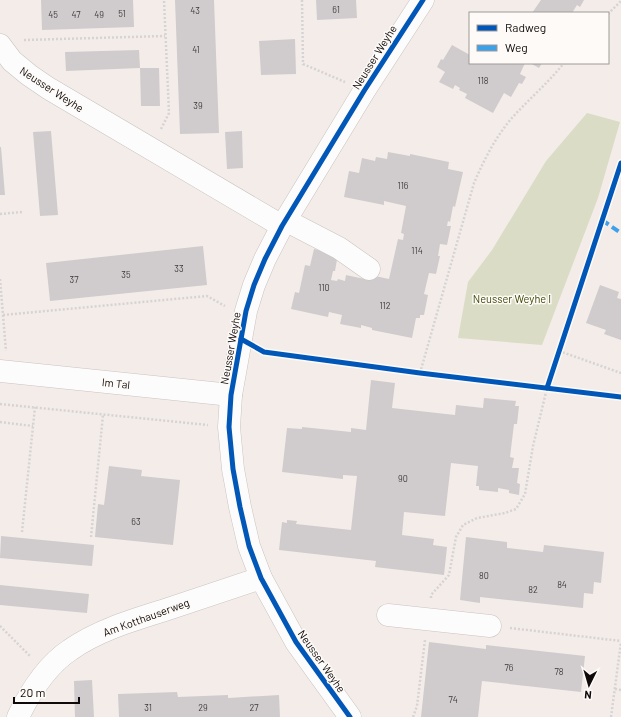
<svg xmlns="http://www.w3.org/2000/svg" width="621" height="717" font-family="Barlow,sans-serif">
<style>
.green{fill:#dbdcc5}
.building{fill:#d0cccd}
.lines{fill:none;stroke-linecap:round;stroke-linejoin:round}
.minor-casing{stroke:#c9c3c0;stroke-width:23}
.path{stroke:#d5d3d3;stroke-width:2.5;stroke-dasharray:2 2;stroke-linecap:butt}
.minor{stroke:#fdfcfc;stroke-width:22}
.quiet{stroke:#3da1e9;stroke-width:4;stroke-dasharray:8 4;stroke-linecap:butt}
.cycleway-casing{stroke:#fdfaf8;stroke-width:8}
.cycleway{stroke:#0057b8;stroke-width:5}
.labels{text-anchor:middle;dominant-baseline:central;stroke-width:3;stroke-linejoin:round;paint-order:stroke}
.number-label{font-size:9px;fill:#3f3a3a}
.street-label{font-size:11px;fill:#0f0a09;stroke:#fdfaf8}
.park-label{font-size:11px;fill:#404b06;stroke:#fdfaf8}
</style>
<rect width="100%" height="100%" fill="#f4ece9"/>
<polygon class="green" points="587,113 620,122 598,198 542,345 458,338 468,282 492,250 546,161"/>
<g class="building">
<polygon points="41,0 133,0 134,27 42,30"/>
<polygon points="175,0 214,0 219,133 180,134"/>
<polygon points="316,0 356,0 357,18 317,20"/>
<polygon points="541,0 584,0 580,7 577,5 572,13 532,13"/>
<polygon points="295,39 296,74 261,75 259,41"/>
<polygon points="452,45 470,55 470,63 525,63 520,74 526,77 522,84 519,83 511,97 504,93 493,113 465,98 467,94 459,90 460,88 455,85 453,89 439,82 445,72 437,67 441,59 443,60"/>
<polygon points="139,50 140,68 159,68 160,106 141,106 140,68 66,71 65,52"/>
<polygon points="530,63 542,63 539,68"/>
<polygon points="51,131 58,215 40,216 33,132"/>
<polygon points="242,131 243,168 227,169 225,132"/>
<polygon points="0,147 1,147 5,195 0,195"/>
<polygon points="388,152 410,156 410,154 449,162 448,169 463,172 455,207 453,206 450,222 448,221 447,226 451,226 447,245 440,244 438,256 440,256 436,274 429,273 424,294 428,295 424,315 420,315 420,318 416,318 412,338 372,330 372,328 361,325 361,328 340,324 342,315 329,312 328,317 291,309 295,292 299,293 305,265 310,266 314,249 338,254 335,271 333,271 331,280 337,281 338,279 345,281 346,275 369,280 370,277 375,278 375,276 389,279 398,239 403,240 404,234 401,233 406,206 384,201 384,205 344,197 349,171 359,173 362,158 375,161 376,157 387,159"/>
<polygon points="203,246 207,285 50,301 46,263"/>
<polygon points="600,285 619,292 617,298 621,299 621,340 604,334 606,330 586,323"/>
<polygon points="371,380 395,383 392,408 455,415 456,405 483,408 484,398 516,401 515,406 519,406 517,424 514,424 510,457 514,458 512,468 519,468 517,483 520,484 519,495 509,493 509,490 498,488 498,492 479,490 479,486 476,486 478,466 451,463 445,516 404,512 402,535 434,539 433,545 447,547 444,575 375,567 376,561 279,550 282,522 287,523 287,520 297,521 296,524 351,530 357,476 343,475 343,479 282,472 287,428 302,429 302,427 351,432 351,428 366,430"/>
<polygon points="109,466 142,470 141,476 180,480 173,545 95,537 98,504 104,505"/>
<polygon points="1,536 94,545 92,566 0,558"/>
<polygon points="466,537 507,542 507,548 543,552 544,545 604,552 601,583 594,582 593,594 584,593 583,608 480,597 480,603 460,600"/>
<polygon points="0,585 89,594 87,613 0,605"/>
<polygon points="429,642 486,649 486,645 585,656 581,692 482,681 478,717 421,717"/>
<polygon points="92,680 94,717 75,717 74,681"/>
<polygon points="177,692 178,697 228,695 228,698 279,695 280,717 119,717 118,694"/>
</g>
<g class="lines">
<g class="minor-casing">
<g id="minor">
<polyline points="0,45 12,61 29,75 48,88 282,226"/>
<polyline points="285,220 339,248 369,269"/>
<polyline points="0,371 231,395"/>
<polyline points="388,615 490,626"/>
<path d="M18,717C30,692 46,666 70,650C97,631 130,621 162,611C195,600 228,589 261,578"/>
<polyline points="350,717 296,642 261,578 249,546 240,507 233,469 229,427 231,395 246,311 254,285 265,259 282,226 364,91 423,0"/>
</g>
</g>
<g class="path">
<polyline points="302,0 303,64 345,82"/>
<polyline points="608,14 621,1"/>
<polyline points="24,40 165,36"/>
<polyline points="161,129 169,113 164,0"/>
<polyline points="0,214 22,212"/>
<polyline points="0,279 6,351"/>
<polyline points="3,315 207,296 225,306"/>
<polyline points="559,351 621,373"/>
<path d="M420,373L474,183C484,160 495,138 511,119C528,100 548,83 564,63"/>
<polyline points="0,404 208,425"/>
<polyline points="0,422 33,426"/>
<polyline points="22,532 35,407"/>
<polyline points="91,537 103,415"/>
<polyline points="431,598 431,595 449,575 456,537 463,525 477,518 505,513 516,509 525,494 533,446 547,388"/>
<polyline points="0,626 31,657"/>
<polyline points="510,628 621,641"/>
<polyline points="615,689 621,690"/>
<polyline points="413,717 417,706 425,640"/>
<polyline points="611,717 621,642"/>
</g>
<use href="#minor" class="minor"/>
<polyline class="quiet" points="602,220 621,233"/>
<g class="cycleway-casing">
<g id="cycleway">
<polyline points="241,339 264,352 420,373 621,397"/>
<polyline points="547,388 621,163"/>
<polyline points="350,717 296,642 261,578 249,546 240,507 233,469 229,427 231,395 246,311 254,285 265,259 282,226 364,91 423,0"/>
</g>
</g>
<use href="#cycleway" class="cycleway"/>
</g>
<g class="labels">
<g class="number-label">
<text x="336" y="9">61</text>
<text x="195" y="10">43</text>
<text x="122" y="13">51</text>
<text x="53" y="14">45</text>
<text x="76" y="14">47</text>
<text x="99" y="14">49</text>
<text x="196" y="49">41</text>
<text x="483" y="80">118</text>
<text x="198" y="105">39</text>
<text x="403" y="185">116</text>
<text x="417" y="250">114</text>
<text x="179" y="268">33</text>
<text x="126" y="274">35</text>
<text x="74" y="279">37</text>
<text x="324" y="287">110</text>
<text x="385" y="305">112</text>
<text x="403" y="478">90</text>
<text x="136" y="521">63</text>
<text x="484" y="575">80</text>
<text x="562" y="584">84</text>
<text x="533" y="589">82</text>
<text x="509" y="667">76</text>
<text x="559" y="671">78</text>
<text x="453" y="699">74</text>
<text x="148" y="707">31</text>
<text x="203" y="707">29</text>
<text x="254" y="707">27</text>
</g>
<g class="street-label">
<text transform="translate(374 57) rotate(-58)">Neusser Weyhe</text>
<text transform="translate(52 89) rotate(33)">Neusser Weyhe</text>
<text transform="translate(230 348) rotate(-80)">Neusser Weyhe</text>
<text transform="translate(116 383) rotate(6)">Im Tal</text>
<text transform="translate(146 617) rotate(-20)">Am Kotthauserweg</text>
<text transform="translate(322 661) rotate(55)">Neusser Weyhe</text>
</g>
<g class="park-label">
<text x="512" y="298">Neusser Weyhe I</text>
</g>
</g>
<rect x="469" y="12" width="140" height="52" fill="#fdfaf8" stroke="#9e9a98"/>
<rect x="477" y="25" width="20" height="6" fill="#0057b8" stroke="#9e9a98"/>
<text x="505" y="32" font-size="12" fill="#0f0a09">Radweg</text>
<rect x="477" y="45" width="20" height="6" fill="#3da1e9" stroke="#9e9a98"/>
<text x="505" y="52" font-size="12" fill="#0f0a09">Weg</text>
<g transform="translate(589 685) rotate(185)" stroke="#fdfaf8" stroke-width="3" paint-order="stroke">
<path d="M0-3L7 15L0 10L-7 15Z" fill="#0f0a09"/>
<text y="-6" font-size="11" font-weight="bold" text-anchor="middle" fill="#0f0a09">N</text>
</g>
<path d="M14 697v6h65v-6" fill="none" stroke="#0f0a09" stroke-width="2"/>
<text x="20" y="697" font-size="12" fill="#0f0a09" stroke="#fdfaf8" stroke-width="3" paint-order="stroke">20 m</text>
</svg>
